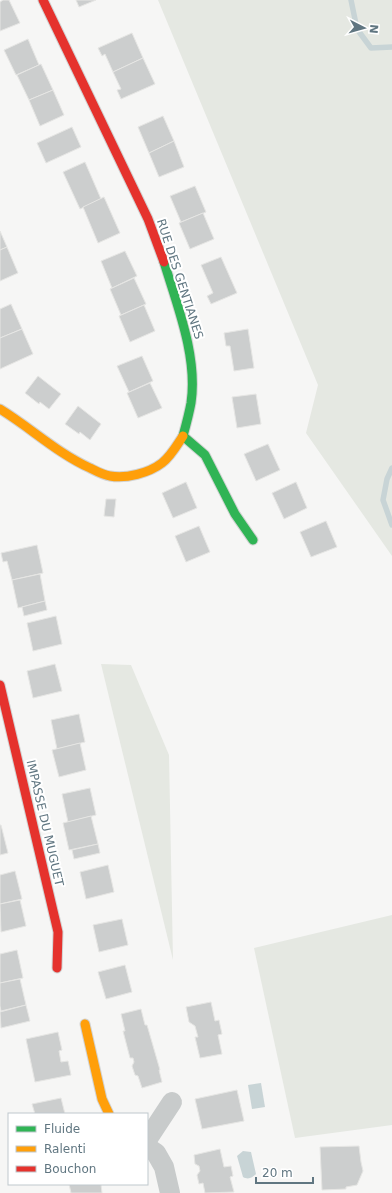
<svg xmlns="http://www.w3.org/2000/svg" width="392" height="1193" font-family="'DejaVu Sans',sans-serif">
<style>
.green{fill:#e5e8e2}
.water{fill:#c8d4d6}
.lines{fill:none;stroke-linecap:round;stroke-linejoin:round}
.stream{stroke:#c8d4d6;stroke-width:5.5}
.building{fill:#cccece;stroke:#e6e6e4}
.fast-casing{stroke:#d2d3d3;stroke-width:11}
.slow-casing{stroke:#d2d3d3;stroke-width:11}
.jam-casing{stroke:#d2d3d3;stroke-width:11}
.street{stroke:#c8cbcb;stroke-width:20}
.fast{stroke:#30b455;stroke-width:9}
.slow{stroke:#ff9f0a;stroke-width:9}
.jam{stroke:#e5322d;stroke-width:9}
.labels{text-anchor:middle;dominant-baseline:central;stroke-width:4;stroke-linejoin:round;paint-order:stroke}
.street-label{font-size:12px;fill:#607681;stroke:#fff}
</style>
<rect width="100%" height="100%" fill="#f6f6f5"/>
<g class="green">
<polygon points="158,0 392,0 392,556 306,433 318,385"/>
<polygon points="101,664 131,665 169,755 173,960"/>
<polygon points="392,915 392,1125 295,1138 254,948"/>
</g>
<g class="water">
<polygon points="261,1083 265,1107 252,1109 248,1085"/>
<path d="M243,1151L251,1152L256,1174C252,1178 248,1180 243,1177L237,1156Z"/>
</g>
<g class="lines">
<g class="stream">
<polyline points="351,0 357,29 371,48 392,47"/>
<polyline points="392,468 387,479 383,500 392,525"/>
</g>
</g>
<g class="building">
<polygon points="3,0 9,0 20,23 0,31 0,2"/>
<polygon points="76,0 96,0 79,7"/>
<polygon points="132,33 143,58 113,72 105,54 102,56 98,48"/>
<polygon points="28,39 39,65 16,75 4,50"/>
<polygon points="143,58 155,84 121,99 117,90 121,89 113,72"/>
<polygon points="41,64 53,90 29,100 17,75"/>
<polygon points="53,90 64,115 40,126 29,100"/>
<polygon points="163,116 174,141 149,153 138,127"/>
<polygon points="72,127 81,147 46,163 37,143"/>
<polygon points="174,141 184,167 159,177 149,153"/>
<polygon points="85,162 101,199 80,209 63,172"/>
<polygon points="195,186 206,212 181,222 170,196"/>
<polygon points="104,197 120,233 98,243 83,207"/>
<polygon points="203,213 214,239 190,249 179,223"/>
<polygon points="0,231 7,247 0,250"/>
<polygon points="7,247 18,273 0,281 0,250"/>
<polygon points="125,251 137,276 112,288 101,261"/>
<polygon points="221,257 237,293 211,304 207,296 213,293 201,265"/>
<polygon points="134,278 146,304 121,315 110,289"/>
<polygon points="11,304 22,329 0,338 0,309"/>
<polygon points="144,305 155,331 130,342 119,316"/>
<polygon points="22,329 33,354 0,369 0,338"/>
<polygon points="248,329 254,368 234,371 230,346 226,346 224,333"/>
<polygon points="142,356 153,381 129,392 117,366"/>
<polygon points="38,376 61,394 49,409 40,402 39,404 25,393"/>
<polygon points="150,383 162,408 138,418 127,393"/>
<polygon points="256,394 261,424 237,428 232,397"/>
<polygon points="78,406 101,424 90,440 80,432 79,434 65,424"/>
<polygon points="268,444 280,470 256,481 244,454"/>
<polygon points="186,482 197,508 173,518 162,493"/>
<polygon points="296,482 307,508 284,519 272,493"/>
<polygon points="106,499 116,499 114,517 104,516"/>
<polygon points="326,521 337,547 311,557 300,532"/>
<polygon points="199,526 210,552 186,562 175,536"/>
<polygon points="37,545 43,573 12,580 7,561 3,562 1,553"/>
<polygon points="40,574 45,601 18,608 12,580"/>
<polygon points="45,601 47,610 24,616 22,607"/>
<polygon points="56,616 62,644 33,651 27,623"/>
<polygon points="55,664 62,691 33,698 27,671"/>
<polygon points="79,714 85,742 57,749 51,720"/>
<polygon points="80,743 86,770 59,777 52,750"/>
<polygon points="90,788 96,815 68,822 62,794"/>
<polygon points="91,816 98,844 69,850 63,823"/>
<polygon points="0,825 1,825 8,853 0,855"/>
<polygon points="98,844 100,853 74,859 72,850"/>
<polygon points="108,865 114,892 86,899 80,872"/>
<polygon points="15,871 22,899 0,904 0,875"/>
<polygon points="20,900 26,926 1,932 0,904"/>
<polygon points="122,919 128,945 99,952 93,925"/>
<polygon points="17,950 23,978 0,983 0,954"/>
<polygon points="125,965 132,992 106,999 98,972"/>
<polygon points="20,979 26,1005 1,1011 0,1006 0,983"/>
<polygon points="211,1002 215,1021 219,1020 222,1034 218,1035 222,1054 200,1058 195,1037 198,1037 195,1026 189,1022 186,1007"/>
<polygon points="26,1005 30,1021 1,1028 0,1012"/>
<polygon points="141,1009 145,1025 147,1025 160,1070 159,1070 162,1082 142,1088 138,1076 135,1075 132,1066 134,1062 133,1058 130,1058 123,1031 125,1031 121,1014"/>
<polygon points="58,1032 62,1050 59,1051 61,1062 68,1061 71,1075 35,1082 26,1039"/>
<polygon points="237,1090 244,1121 202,1129 195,1099"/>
<polygon points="61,1098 65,1114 35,1114 32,1104"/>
<polygon points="359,1146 361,1162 363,1171 357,1185 346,1187 346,1189 322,1190 320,1147"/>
<polygon points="220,1149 224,1167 231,1166 233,1176 230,1177 234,1192 205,1193 203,1183 199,1184 197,1175 200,1171 199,1166 195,1164 194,1155"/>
<polygon points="69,1184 101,1184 102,1193 71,1193"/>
</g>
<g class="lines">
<g class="fast-casing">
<path id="fast" d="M164,262C177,305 198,357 191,403C189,414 186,425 183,436L205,455L235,514L253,540"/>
</g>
<g class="slow-casing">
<g id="slow">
<path d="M0,409C31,428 57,453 90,468C96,471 103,475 110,476C126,479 149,473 162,463C171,456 177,445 183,436"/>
<polyline points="85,1024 102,1099 109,1114"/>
</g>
</g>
<g class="jam-casing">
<g id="jam">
<polyline points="43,0 148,219 164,262"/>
<polyline points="0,685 58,932 57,968"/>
</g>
</g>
<g class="street">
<polyline points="147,1140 172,1102"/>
<polyline points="147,1147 156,1153 164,1167 170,1193"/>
</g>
<use href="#fast" class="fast"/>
<use href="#slow" class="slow"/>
<use href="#jam" class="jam"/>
</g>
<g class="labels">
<g class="street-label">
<text transform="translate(180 279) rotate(72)">RUE DES GENTIANES</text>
<text transform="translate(45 823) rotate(77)">IMPASSE DU MUGUET</text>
</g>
</g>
<rect x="8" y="1113" width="140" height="72" fill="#ffffff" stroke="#bfc8cd"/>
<rect x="16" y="1126" width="20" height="6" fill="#30b455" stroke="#bfc8cd"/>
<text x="44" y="1133" font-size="12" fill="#607681">Fluide</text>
<rect x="16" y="1146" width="20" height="6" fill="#ff9f0a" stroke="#bfc8cd"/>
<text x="44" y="1153" font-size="12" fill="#607681">Ralenti</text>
<rect x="16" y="1166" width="20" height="6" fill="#e5322d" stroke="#bfc8cd"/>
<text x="44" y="1173" font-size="12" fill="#607681">Bouchon</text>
<g transform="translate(364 28) rotate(96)" stroke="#ffffff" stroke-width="3" paint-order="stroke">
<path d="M0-3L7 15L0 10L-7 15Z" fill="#607681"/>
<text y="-6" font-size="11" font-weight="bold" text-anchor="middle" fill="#607681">N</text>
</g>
<path d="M256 1177v6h57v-6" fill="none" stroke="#607681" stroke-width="2"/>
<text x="262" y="1177" font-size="12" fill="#607681" stroke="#ffffff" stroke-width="3" paint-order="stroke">20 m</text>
</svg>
